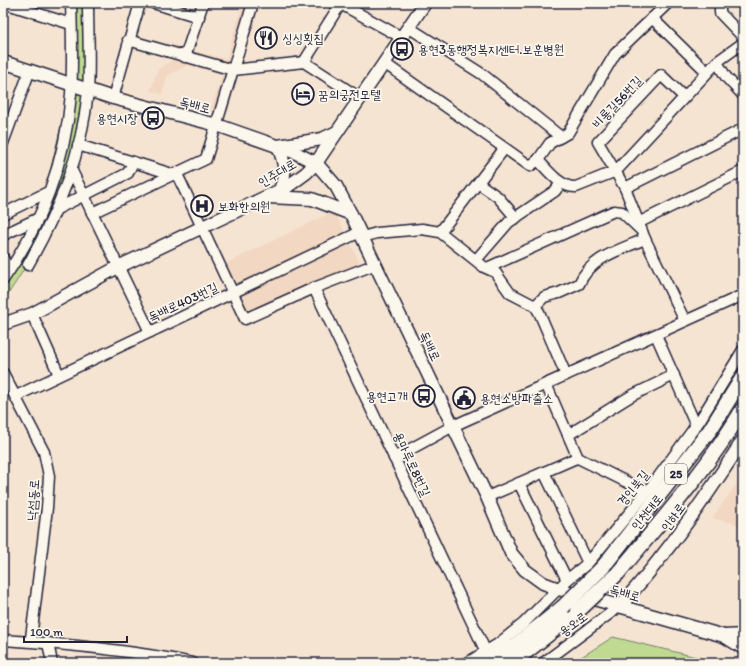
<svg xmlns="http://www.w3.org/2000/svg" width="746" height="666" font-family="Itim,'Poor Story',sans-serif">
<style>
.built{fill:#f2d7c2}
.green{fill:#c1da91;stroke:#727e66}
.lines{fill:none;stroke-linecap:round;stroke-linejoin:round}
.minor-casing{stroke:#22223b;stroke-width:13}
.major-casing{stroke:#22223b;stroke-width:15}
.highway-casing{stroke:#22223b;stroke-width:17}
.minor{stroke:#fbf7ec;stroke-width:10}
.major{stroke:#fbf7ec;stroke-width:12}
.highway{stroke:#fbf7ec;stroke-width:14}
.highway-bridge-casing{stroke:#22223b;stroke-width:17;stroke-linecap:butt}
.highway-bridge{stroke:#fbf7ec;stroke-width:14}
.labels{text-anchor:middle;dominant-baseline:central;stroke-width:3.5;stroke-linejoin:round;paint-order:stroke}
.shield{fill:#fbf7ec;stroke:#636270;stroke-width:1}
.shield-label{font-size:12px;font-weight:bold;fill:#22223b}
.poi-label{font-size:13px;fill:#22223b;stroke:#fbf7ec;text-anchor:start}
.street-label{font-size:13px;fill:#22223b;stroke:#fbf7ec}
</style>
<rect width="100%" height="100%" fill="#f6e4d3"/>
<filter id="ink" filterUnits="userSpaceOnUse"><feTurbulence type="fractalNoise" baseFrequency=".025" numOctaves="2"/><feDisplacementMap in="SourceGraphic" scale="8" xChannelSelector="R" yChannelSelector="G"/><feConvolveMatrix kernelMatrix="1 2 1 2 8 2 1 2 1" color-interpolation-filters="sRGB"/></filter>
<g filter="url(#ink)">
<g class="built">
<polygon points="243,3 260,3 228,113 211,109 222,75 188,65 168,75 162,94 150,91 158,69 173,60 134,49 138,36 226,59"/>
<polygon points="334,211 361,265 245,315 221,266"/>
<polygon points="743,475 743,526 712,518 741,478"/>
</g>
<g class="green">
<polygon points="70,3 86,3 88,90 72,171 34,254 3,302 3,283 39,218 71,84"/>
<polygon points="613,637 721,663 572,663"/>
</g>
<g class="lines">
<g class="minor-casing">
<g id="minor">
<polyline points="4,3 71,24"/>
<polyline points="153,3 199,17"/>
<polyline points="336,3 341,4 401,37"/>
<polyline points="720,3 720,13 743,37"/>
<polyline points="652,18 707,72"/>
<polyline points="408,27 482,74 561,137"/>
<polyline points="128,40 233,70 304,62 360,98"/>
<polyline points="185,57 203,3"/>
<polyline points="304,62 341,3"/>
<polyline points="717,62 726,77 743,95"/>
<path d="M384,63L530,166L538,160C547,170 561,188 576,187L616,171L718,61L743,43"/>
<polyline points="684,97 661,75 598,142 625,188 645,239 685,321"/>
<polyline points="113,98 140,3"/>
<polyline points="3,143 30,70"/>
<polyline points="78,145 172,174"/>
<polyline points="538,160 550,143 568,133 615,54 668,3"/>
<polyline points="72,171 150,332"/>
<polyline points="177,174 245,319 314,288 376,264"/>
<polyline points="478,183 498,197 516,218"/>
<polyline points="625,188 743,129"/>
<polyline points="57,209 128,173 133,162"/>
<polyline points="92,213 206,159 253,3"/>
<polyline points="3,214 48,192"/>
<polyline points="640,222 743,171"/>
<polyline points="440,232 504,149"/>
<polyline points="3,235 39,218"/>
<polyline points="362,237 377,233 422,229 440,232 484,267 495,272 510,293 535,306 539,312 566,375"/>
<polyline points="3,258 9,271"/>
<polyline points="476,260 509,222 555,191 561,183"/>
<path d="M28,265C59,210 82,154 88,91C90,62 88,32 88,3"/>
<polyline points="487,268 614,211 622,212 642,231"/>
<path d="M3,280C41,226 66,160 71,94C73,64 72,33 71,3"/>
<polyline points="314,288 486,652"/>
<path d="M535,306L544,297L559,293L579,284C591,257 620,250 645,239"/>
<polyline points="32,314 59,375"/>
<polyline points="656,335 696,426"/>
<polyline points="3,373 44,452 49,476 47,508 31,638"/>
<polyline points="546,384 578,458"/>
<polyline points="16,396 360,232"/>
<polyline points="568,435 631,396 674,375"/>
<polyline points="394,458 453,426 743,295"/>
<polyline points="544,472 588,563"/>
<polyline points="519,483 567,580"/>
<polyline points="487,497 574,459 578,458 647,492"/>
<path d="M3,640C67,644 131,650 193,663"/>
<polyline points="48,643 52,663"/>
<polyline points="467,663 498,644 523,624 567,580 588,563 651,487 700,420 743,350"/>
<polyline points="543,663 620,606"/>
</g>
</g>
<g class="major-casing">
<g id="major">
<polyline points="3,62 113,98 217,125 294,152 316,163 336,186 351,214 487,497 511,553 525,570 543,583 559,589 724,636"/>
<path d="M280,190C287,172 285,164 278,146L322,139L337,132"/>
<polyline points="267,197 312,199 351,214"/>
<polyline points="3,324 32,314 118,267 287,187 306,173 316,163 425,3"/>
<path d="M620,606C666,555 706,498 743,440"/>
<polyline points="743,635 724,636 743,648"/>
</g>
</g>
<g class="highway-casing">
<g id="highway">
<polyline points="603,567 710,430 743,377"/>
<path d="M618,573C662,520 708,468 743,409"/>
<polyline points="487,663 516,645 563,607"/>
<polyline points="509,663 522,655 578,611"/>
</g>
</g>
<use href="#minor" class="minor"/>
<use href="#major" class="major"/>
<use href="#highway" class="highway"/>
<g class="highway-bridge-casing">
<g id="highway-bridge">
<polyline points="563,607 603,567"/>
<polyline points="578,611 618,573"/>
</g>
</g>
<use href="#highway-bridge" class="highway-bridge"/>
</g>
</g>
<defs>
<g id="restaurant-ring" transform="scale(1.15)"><circle r="9.5" fill="#fbf7ec" stroke="#22223b" stroke-width="1.5"/><path d="M-5-6h1v4h1v-4h1v4h1v-4h1v5L-1.5 .5V6h-2V.5L-5-1ZM5-6V6H3V1.5H1.5Q1.5-4 5-6Z" fill="#22223b"/></g>
<g id="bus-ring" transform="scale(1.15)"><circle r="9.5" fill="#fbf7ec" stroke="#22223b" stroke-width="1.5"/><path d="M-5-6H5V4H4V6H2V4H-2V6H-4V4H-5ZM-3.5-4V0h7V-4ZM-3.5 1.2v1.5H-2V1.2ZM2 1.2v1.5H3.5V1.2Z" fill="#22223b"/></g>
<g id="hotel-ring" transform="scale(1.15)"><circle r="9.5" fill="#fbf7ec" stroke="#22223b" stroke-width="1.5"/><path d="M-6-4.5h1.5V1H6V5H4.5V3h-9V5H-6ZM-4 0a1.8 1.8 0 1 1 3.6 0ZM.5 0V-2.5h3Q6-2.5 6 0Z" fill="#22223b"/></g>
<g id="hospital-ring" transform="scale(1.15)"><circle r="9.5" fill="#fbf7ec" stroke="#22223b" stroke-width="1.5"/><path d="M-5-5h3v3.5h4V-5h3V5h-3V1.5h-4V5h-3Z" fill="#22223b"/></g>
<g id="civic-ring" transform="scale(1.15)"><circle r="9.5" fill="#fbf7ec" stroke="#22223b" stroke-width="1.5"/><path d="M-.6-6.5H3V-4.5H.6V-3L4-1V1h2V6H-6V1h2V-1L-.6-3ZM-1.2 2.5V6h2.4V2.5Z" fill="#22223b"/></g>
</defs>
<g fill-rule="evenodd">
<use href="#restaurant-ring" x="266" y="38"/>
<use href="#bus-ring" x="402" y="49"/>
<use href="#hotel-ring" x="303" y="94"/>
<use href="#bus-ring" x="153" y="118"/>
<use href="#hospital-ring" x="202" y="206"/>
<use href="#bus-ring" x="424" y="396"/>
<use href="#civic-ring" x="464" y="398"/>
</g>
<g class="labels">
<rect class="shield" x="665" y="464" width="22" height="20" rx="3"/>
<g class="shield-label">
<text x="676" y="474">25</text>
</g>
<g class="poi-label">
<text x="282" y="38">싱싱횟집</text>
<text x="418" y="49">용현3동행정복지센터.보훈병원</text>
<text x="318" y="94">꿈의궁전모텔</text>
<text x="138" y="118" text-anchor="end">용현시장</text>
<text x="218" y="206">보화한의원</text>
<text x="408" y="396" text-anchor="end">용현고개</text>
<text x="480" y="398">용현소방파출소</text>
</g>
<g class="street-label">
<text transform="translate(617 102) rotate(-47)">비룡길56번길</text>
<text transform="translate(195 105) rotate(15)">독배로</text>
<text transform="translate(277 173) rotate(-30)">인주대로</text>
<text transform="translate(183 302) rotate(-25)">독배로403번길</text>
<text transform="translate(430 346) rotate(65)">독배로</text>
<text transform="translate(412 464) rotate(65)">용마루로8번길</text>
<text transform="translate(633 488) rotate(-51)">경인북길</text>
<text transform="translate(33 500) rotate(-86)">낙섬동로</text>
<text transform="translate(647 512) rotate(-51)">인천대로</text>
<text transform="translate(673 517) rotate(-54)">인하로</text>
<text transform="translate(625 593) rotate(16)">독배로</text>
<text transform="translate(573 624) rotate(-37)">용오로</text>
</g>
</g>
<rect width="746" height="666" fill="none" stroke="#fbf7ec" stroke-width="16"/>
<rect x="8" y="8" width="730" height="650" fill="none" stroke="#22223b" stroke-width="1.5" filter="url(#ink)"/>
<path d="M24 636v6h103v-6" fill="none" stroke="#22223b" stroke-width="2"/>
<text x="30" y="636" font-size="12" fill="#22223b" stroke="#fbf7ec" stroke-width="3" paint-order="stroke">100 m</text>
</svg>
